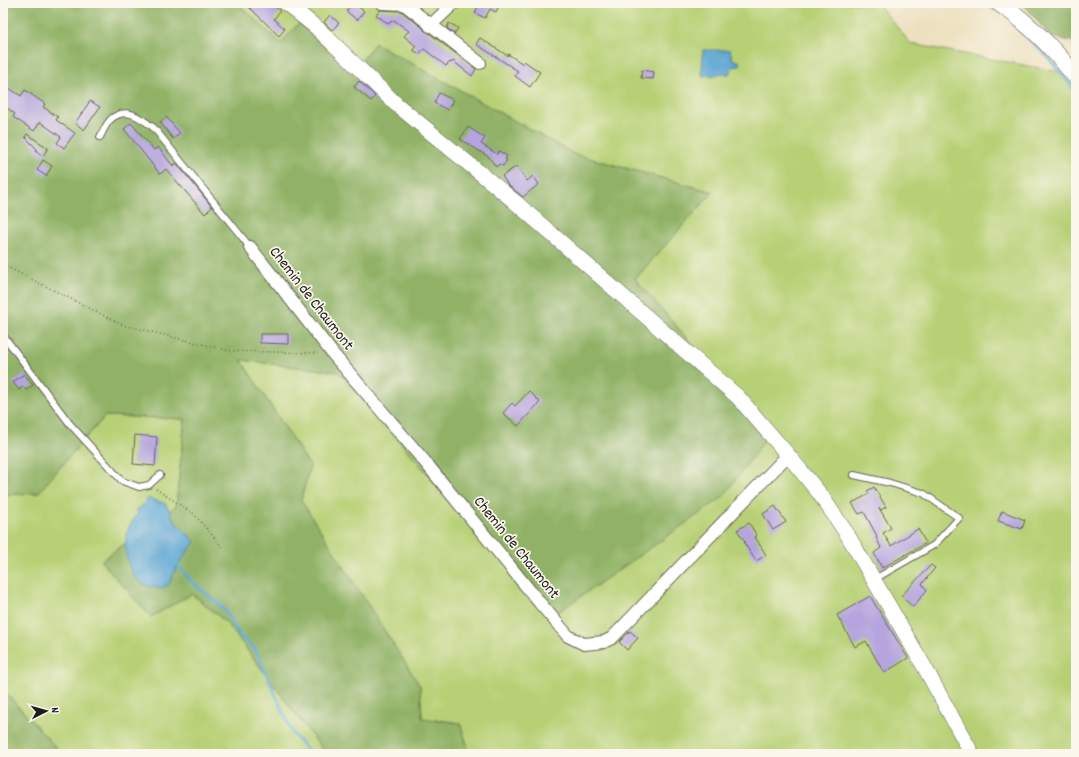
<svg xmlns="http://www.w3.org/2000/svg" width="1079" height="757" font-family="Dekko,sans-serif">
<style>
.green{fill:#b7d075;stroke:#6a7648}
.forest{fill:#91b266;stroke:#566741}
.water{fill:#5da6d4;stroke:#3c6178}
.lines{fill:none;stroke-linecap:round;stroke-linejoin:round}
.stream{stroke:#5da6d4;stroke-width:3}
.building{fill:#b5a4de}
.service-casing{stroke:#656155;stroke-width:8}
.minor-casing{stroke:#656155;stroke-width:14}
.tertiary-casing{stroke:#656155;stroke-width:16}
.secondary-casing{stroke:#656155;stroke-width:18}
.path{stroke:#656155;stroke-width:1.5;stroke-dasharray:1 3;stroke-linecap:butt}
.service{stroke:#fff;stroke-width:6}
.minor{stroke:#fff;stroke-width:12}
.tertiary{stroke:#fff;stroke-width:15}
.secondary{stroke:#fff;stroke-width:17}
.labels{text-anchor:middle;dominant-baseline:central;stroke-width:3.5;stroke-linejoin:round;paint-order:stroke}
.street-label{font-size:16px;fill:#1c1c1c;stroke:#fbf7ec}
</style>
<rect width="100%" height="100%" fill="#fbf7ec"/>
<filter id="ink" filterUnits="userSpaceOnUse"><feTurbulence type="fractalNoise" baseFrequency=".025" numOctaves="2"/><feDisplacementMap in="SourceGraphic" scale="8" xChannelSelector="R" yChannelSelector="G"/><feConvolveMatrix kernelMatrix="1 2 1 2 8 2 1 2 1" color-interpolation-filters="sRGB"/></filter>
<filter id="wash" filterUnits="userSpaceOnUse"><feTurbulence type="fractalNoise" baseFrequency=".012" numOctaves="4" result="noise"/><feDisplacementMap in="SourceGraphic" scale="16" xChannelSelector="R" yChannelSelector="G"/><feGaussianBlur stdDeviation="0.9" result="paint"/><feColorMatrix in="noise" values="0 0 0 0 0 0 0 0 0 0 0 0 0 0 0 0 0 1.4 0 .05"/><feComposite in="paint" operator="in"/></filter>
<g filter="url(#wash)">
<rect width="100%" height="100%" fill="#ede0be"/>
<g class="green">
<polygon points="237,3 877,3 911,44 1076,75 1076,754 470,754 460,723 422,718 420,686 300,500 310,466 241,360 338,372 553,616 770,434 635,279 713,192 574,154 375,43 352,74 300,23 281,43"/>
<polygon points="105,416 185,419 176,506 101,561 192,594 227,623 326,754 62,754 3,690 3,495 38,493"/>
</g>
<g class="forest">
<polygon points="3,3 237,3 281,43 299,23 352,73 375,43 574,154 713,192 635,279 770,433 722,498 553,616 338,372 241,360 310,466 301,500 420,686 422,718 460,723 470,754 326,754 227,623 192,594 151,617 101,561 176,506 185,419 105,416 38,493 3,495 3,456 8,454 3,448"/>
<polygon points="1032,3 1076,3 1076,42 1051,37 1025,6"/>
<polygon points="3,690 62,754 3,754"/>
</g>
<g class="water">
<polygon points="703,50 730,50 733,60 739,61 740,66 732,67 729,74 702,76"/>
<path d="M148,498L166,504L176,523L189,535L195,542L178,565L169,584L161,589C155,587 146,587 141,583C128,574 124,552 126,537C127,528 133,520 138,513L135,510L140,508Z"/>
</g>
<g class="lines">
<g class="stream">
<polyline points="985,3 995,10"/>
<polyline points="1012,23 1048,57 1076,92"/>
<polyline points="178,565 191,581 223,608 240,636 255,649 293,734 311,754"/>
</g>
</g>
<g id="blocks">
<g class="building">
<polygon points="258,3 271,3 280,11 274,19 285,29 279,36 248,6 256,5"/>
<polygon points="353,3 364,11 357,20 346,11"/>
<polygon points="478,3 500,3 496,12 490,9 485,18 475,13 479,4"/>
<polygon points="380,10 401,11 423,28 425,31 429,33 476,69 472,76 453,61 451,63 450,62 446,66 424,49 419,54 413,50 416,46 404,36 409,31 394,20 392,22 391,21 389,24 376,15"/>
<polygon points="330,15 339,23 332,30 324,22"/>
<polygon points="449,23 458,28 454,34 447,28"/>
<polygon points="480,38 508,56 508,54 523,64 524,61 540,72 530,87 515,76 518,71 476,44"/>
<polygon points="642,70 654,72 653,79 641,78"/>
<polygon points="359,81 375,96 371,101 354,87"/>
<polygon points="6,86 21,96 25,90 45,104 43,107 58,117 56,120 75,133 64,148 57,143 61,137 40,122 34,131 13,117 15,114 3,105 3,90"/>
<polygon points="439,93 453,100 448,110 434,103"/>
<polygon points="90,101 100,107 84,130 75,123"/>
<polygon points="166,117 180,133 173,139 160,122"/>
<polygon points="131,123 154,150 158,147 173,166 176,163 192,182 212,207 205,214 166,169 160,174 124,129"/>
<polygon points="468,127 485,138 481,144 497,154 499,151 507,156 505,159 507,160 503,166 499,164 496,167 489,157 460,139"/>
<polygon points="27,134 48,148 43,156 36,151 37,149 25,137"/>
<polygon points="43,160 52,166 46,176 37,170"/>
<polygon points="517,166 527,181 533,176 539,184 523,197 508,185 502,176"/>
<polygon points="260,334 288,334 288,344 260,343"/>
<polygon points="24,374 33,385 26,390 23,387 19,390 13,382"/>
<polygon points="529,391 540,402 518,426 503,413 512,403 515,406"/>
<polygon points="135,435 157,437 155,466 133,464"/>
<polygon points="874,487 886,507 881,510 879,508 891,528 883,533 891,546 918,529 926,543 882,568 874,553 881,548 876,537 877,536 864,512 859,514 852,503 869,494 867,491"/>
<polygon points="775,506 786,522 773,530 763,514"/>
<polygon points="1002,511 1025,520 1022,529 998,521"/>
<polygon points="749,523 757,536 755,537 766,555 756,561 744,543 745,542 737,530"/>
<polygon points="931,565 935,568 922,584 927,590 913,607 901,596"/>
<polygon points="870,596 908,658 884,673 866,641 855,647 837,615"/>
<polygon points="630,631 638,638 627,650 619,642"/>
</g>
</g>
</g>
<g filter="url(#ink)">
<use href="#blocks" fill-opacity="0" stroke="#656155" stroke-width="1"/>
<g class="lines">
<g class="service-casing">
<g id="service">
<path d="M100,137C103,132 106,124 110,120C126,105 141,118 154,128L250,247"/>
<polyline points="3,335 70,424 122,481 139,487 149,485 160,475"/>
<polyline points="854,475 890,483 923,493 959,518 934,545 873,580"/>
</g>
</g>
<g class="minor-casing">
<g id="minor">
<polyline points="382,3 404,4 480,63"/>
<polyline points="430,26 454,3"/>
<polyline points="250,247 333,354 426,463 539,602 568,636 584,644 604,642 612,638 788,455"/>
</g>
</g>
<g class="tertiary-casing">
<polyline id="tertiary" points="286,3 317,28 396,104 514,201 738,397 788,455 820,494 847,534 925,668 972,754"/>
</g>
<g class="secondary-casing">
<path id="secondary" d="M999,3C1029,23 1054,49 1076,77"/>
</g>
<g class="path">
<polyline points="3,265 123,325 230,351 318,353"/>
<polyline points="156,489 194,514 224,549"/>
</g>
<use href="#service" class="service"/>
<use href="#minor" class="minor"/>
<use href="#tertiary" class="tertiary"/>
<use href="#secondary" class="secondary"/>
</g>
</g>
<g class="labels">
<g class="street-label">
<text transform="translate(311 299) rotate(52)">Chemin de Chaumont</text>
<text transform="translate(516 548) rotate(51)">Chemin de Chaumont</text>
</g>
</g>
<rect width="1079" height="757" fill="none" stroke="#fbf7ec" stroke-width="16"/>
<g transform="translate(46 711) rotate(84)" stroke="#fbf7ec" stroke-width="3" paint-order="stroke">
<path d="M0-3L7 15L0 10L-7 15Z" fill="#1c1c1c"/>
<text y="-6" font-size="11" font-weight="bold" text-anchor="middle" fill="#1c1c1c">N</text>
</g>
</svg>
